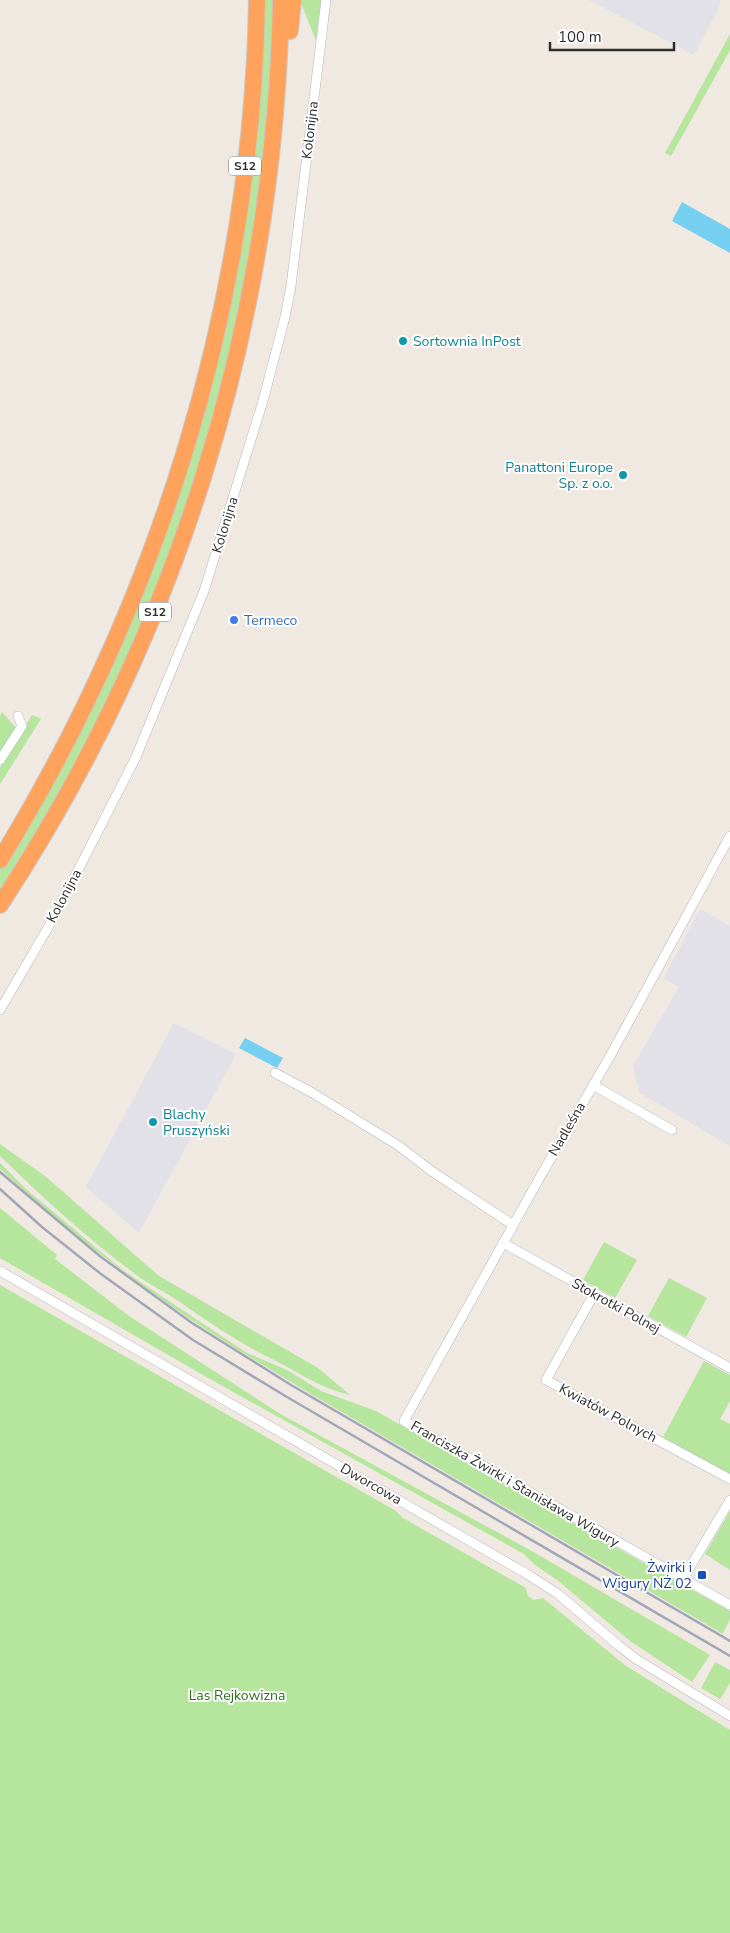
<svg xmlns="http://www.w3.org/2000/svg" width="730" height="1933" font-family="'Nunito Sans',sans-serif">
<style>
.industrial{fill:#e3e1e8}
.green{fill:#b6e59e}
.water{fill:#75cff0}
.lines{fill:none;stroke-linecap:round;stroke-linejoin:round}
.minor-casing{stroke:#b4b7c1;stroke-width:10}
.motorway-casing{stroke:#c9c9c9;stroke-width:18}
.minor{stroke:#fff;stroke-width:9}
.motorway{stroke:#ffa35c;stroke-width:16}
.rail{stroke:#a3a6b8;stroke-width:2.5}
.culture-dot{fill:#0f9aa8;stroke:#fff;stroke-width:2}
.shop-dot{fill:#3f7fe0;stroke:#fff;stroke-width:2}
.transit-dot{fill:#1a4fb4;stroke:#fff;stroke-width:2}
.labels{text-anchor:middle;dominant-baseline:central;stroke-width:4;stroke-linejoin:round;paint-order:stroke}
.shield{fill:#fff;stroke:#6d6d6d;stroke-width:1}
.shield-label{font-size:12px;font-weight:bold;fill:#2e2e2e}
.street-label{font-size:14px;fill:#2e2e2e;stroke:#fff}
.culture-label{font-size:14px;fill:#0d838f;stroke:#fff;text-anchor:start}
.shop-label{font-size:14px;fill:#366cbe;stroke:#fff;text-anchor:start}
.transit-label{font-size:14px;fill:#164399;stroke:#fff;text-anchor:end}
.park-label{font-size:14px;fill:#2c6e1b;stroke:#fff}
</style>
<rect width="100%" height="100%" fill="#efe9e1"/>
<g class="industrial">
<polygon points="589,0 720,0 719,7 694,55"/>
<polygon points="700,909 730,926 730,1146 640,1093 633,1066 679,987 664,978"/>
<polygon points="174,1023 236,1054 139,1233 86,1187"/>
</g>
<g class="green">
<polygon points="261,0 276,0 274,67 257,225 209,446 135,649 60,797 0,894 0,869 23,833 60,766 215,363"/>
<polygon points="300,0 321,0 316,40 300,1"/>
<polygon points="730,34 730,50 671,156 665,153"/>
<polygon points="2,712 16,728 0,752 0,716"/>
<polygon points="32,715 41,719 0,784 0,768"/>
<path d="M0,1144L45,1176L159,1276L318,1368L350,1395C322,1389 300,1373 274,1360C241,1344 211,1324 180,1302C166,1292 149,1285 135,1274C87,1238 43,1198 0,1156Z"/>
<path d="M0,1163L27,1190L124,1271L247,1353L287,1370L321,1391L376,1411L601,1539L730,1611V1619L723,1634L311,1394C260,1363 208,1333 160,1298C104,1259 51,1215 0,1169Z"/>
<polygon points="0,1208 57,1255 55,1259 129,1316 282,1415 530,1550 710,1655 692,1682 630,1641 557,1580 535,1565 524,1554 210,1379 0,1258"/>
<polygon points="604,1242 637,1260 615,1298 583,1280"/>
<polygon points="669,1278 707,1298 686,1337 648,1316"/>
<polygon points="0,1285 396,1511 403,1518 526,1588 528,1596 534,1600 543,1598 626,1666 730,1730 730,1933 0,1933"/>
<polygon points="704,1361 730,1375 730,1401 720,1419 730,1424 730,1474 663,1437"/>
<polygon points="730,1511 730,1570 705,1554"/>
<polygon points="715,1662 730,1670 730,1683 720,1699 701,1688"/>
</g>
<g class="water">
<polygon points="682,202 730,229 730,253 672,221"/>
<polygon points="245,1038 283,1058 277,1068 239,1048"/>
</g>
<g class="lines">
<g class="minor-casing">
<g id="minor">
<polyline points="0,760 22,726 18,716"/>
<polyline points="730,836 609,1058 540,1177 404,1421 730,1605"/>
<polyline points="0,1010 53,919 136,757 204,591 263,401 285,317 291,286 326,0"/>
<polyline points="275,1073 311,1092 399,1146 430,1170 513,1225"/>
<polyline points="593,1085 672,1130"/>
<polyline points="503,1243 730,1368"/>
<polyline points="0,1271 527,1574 558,1594 618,1645 636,1659 730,1716"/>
<polyline points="594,1294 546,1380 730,1479"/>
<polyline points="683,1579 730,1500"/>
</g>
</g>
<g class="motorway-casing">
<g id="motorway">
<polyline points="290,31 293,0"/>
<path d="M0,860C159,601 252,304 257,0"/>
<path d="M0,905C177,636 275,322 281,0"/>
</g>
</g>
<use href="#minor" class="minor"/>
<use href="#motorway" class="motorway"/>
<g class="rail">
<polyline points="0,1172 101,1257 192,1323 291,1385 730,1641"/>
<polyline points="0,1189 42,1227 101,1274 193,1340 287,1397 730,1656"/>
</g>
</g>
<g class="culture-dot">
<circle cx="403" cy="341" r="5"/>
<circle cx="623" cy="475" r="5"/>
<circle cx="153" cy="1122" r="5"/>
</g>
<circle class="shop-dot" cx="234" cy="620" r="5"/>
<rect class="transit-dot" x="697" y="1570" width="10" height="10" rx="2.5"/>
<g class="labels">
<g class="shield">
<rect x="229" y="156.5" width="32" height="19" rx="4"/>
<rect x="139" y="602.5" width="32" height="19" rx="4"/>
</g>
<g class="shield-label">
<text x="245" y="166">S12</text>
<text x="155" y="612">S12</text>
</g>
<g class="street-label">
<text transform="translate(310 130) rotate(-83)">Kolonijna</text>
<text transform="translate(225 525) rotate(-73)">Kolonijna</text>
<text transform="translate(64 896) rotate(-62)">Kolonijna</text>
<text transform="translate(567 1129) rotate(-60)">Nadleśna</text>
<text transform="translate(616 1306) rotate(29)">Stokrotki Polnej</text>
<text transform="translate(608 1413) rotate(28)">Kwiatów Polnych</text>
<text transform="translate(371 1484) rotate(30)">Dworcowa</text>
<text transform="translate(515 1484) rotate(30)">Franciszka Żwirki i Stanisława Wigury</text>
</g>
<g class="culture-label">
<text x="413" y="341">Sortownia InPost</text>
<text x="613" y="467" text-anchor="end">Panattoni Europe<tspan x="613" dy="16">Sp. z o.o.</tspan></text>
<text x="163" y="1114">Blachy<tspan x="163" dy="16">Pruszyński</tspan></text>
</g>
<g class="shop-label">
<text x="244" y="620">Termeco</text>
</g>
<g class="transit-label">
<text x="692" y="1567">Żwirki i<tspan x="692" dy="16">Wigury NŻ 02</tspan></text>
</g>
<g class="park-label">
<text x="237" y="1695">Las Rejkowizna</text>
</g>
</g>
<path d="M550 42v8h124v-8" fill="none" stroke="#2e2e2e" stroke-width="2.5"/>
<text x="558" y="42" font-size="15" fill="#2e2e2e" stroke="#ffffff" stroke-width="4" paint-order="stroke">100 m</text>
</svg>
